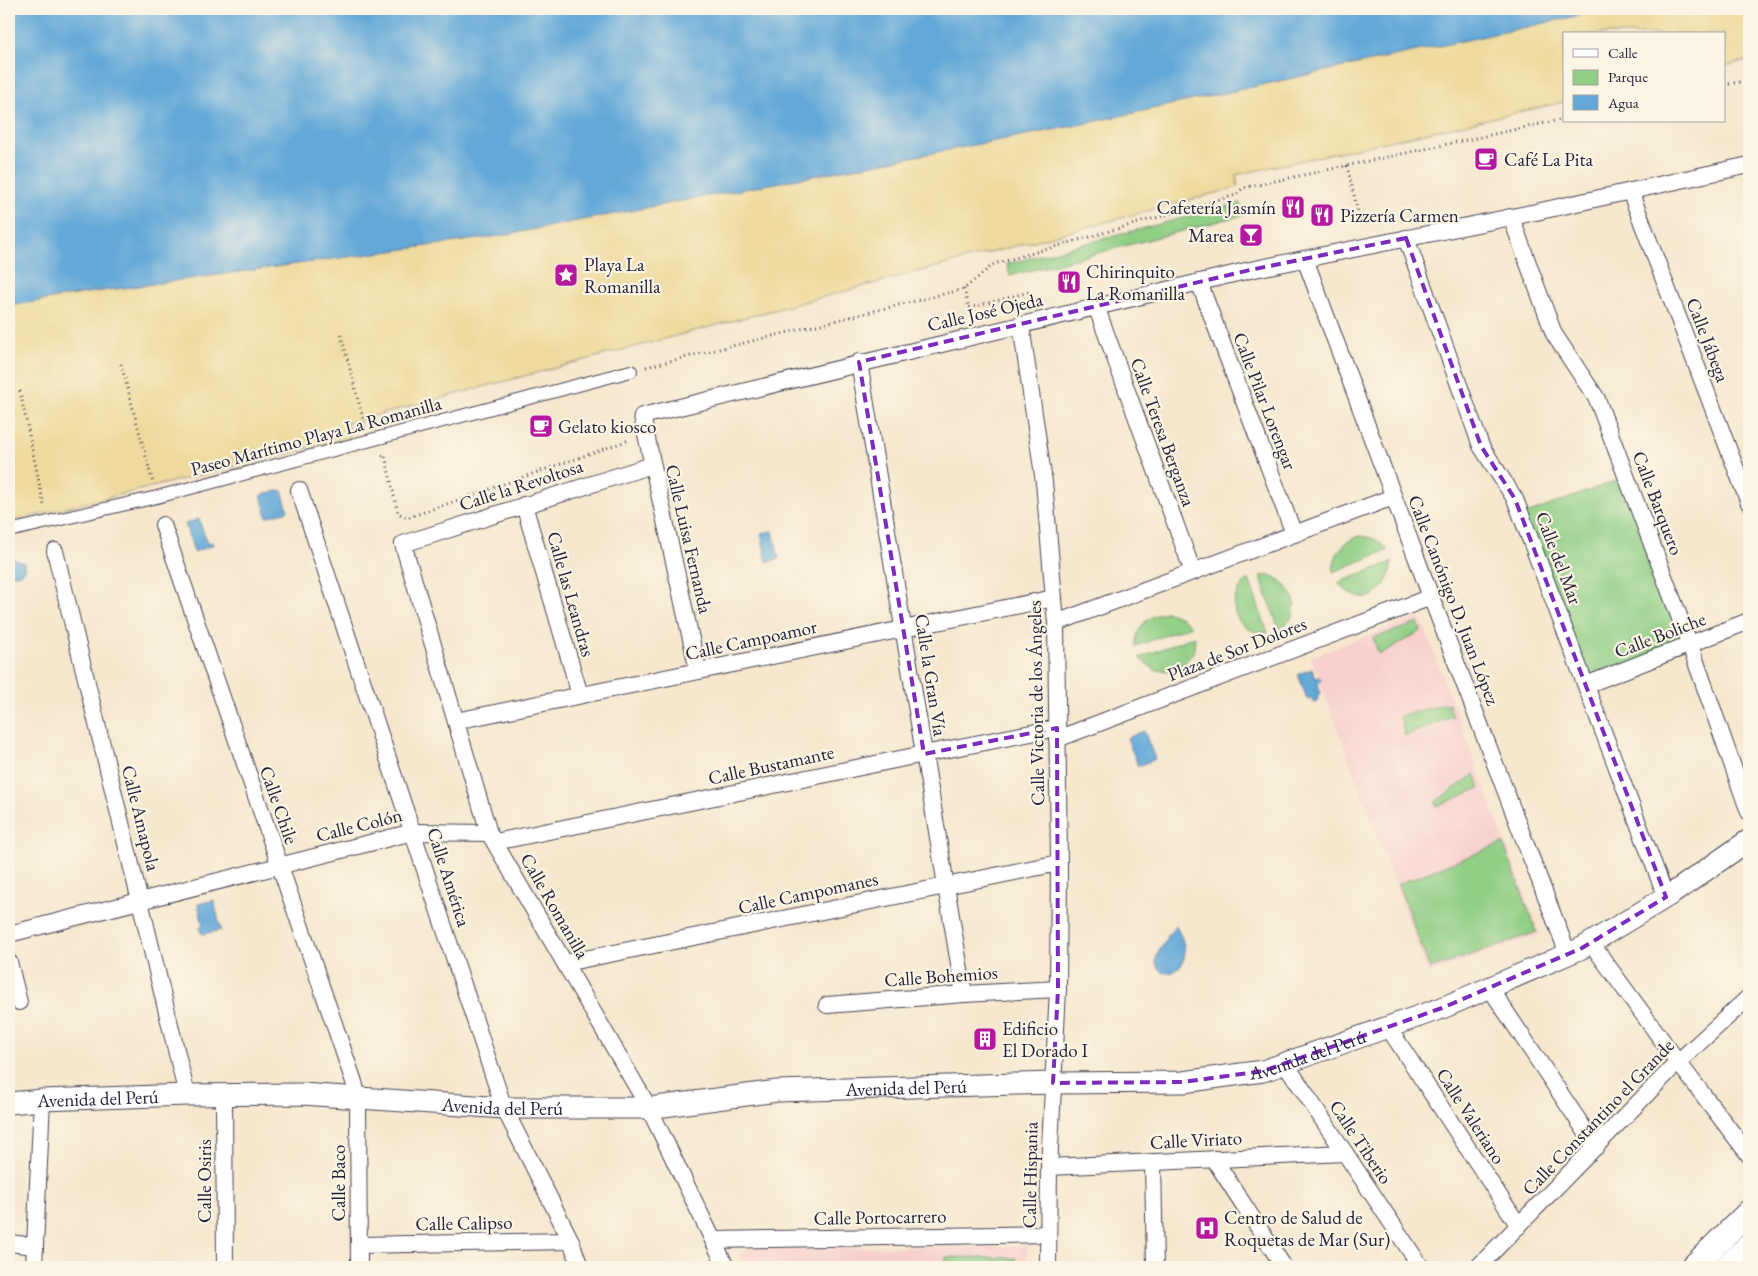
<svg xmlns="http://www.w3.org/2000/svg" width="1758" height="1276" font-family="'EB Garamond',serif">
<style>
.built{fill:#f7d0cd}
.green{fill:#8fce84;stroke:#587860}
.sand{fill:#eeda9e;stroke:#887e6c}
.water{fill:#62a8d8;stroke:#42658a}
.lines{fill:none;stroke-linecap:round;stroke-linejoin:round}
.pedestrian-casing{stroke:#424051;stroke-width:14}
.minor-casing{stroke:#424051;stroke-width:18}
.tertiary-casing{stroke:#424051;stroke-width:23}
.secondary-casing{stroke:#424051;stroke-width:26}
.path{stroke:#424051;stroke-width:3;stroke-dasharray:1 4;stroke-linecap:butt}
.pedestrian{stroke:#fff;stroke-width:12}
.minor{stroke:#fff;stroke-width:16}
.tertiary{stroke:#fff;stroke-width:21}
.secondary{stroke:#fff;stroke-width:24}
.marked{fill:none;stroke:#7b2cbf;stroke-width:4;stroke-dasharray:10 6;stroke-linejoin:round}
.labels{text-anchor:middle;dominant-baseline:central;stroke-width:4.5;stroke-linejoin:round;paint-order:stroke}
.poi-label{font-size:19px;fill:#22223b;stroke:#fcf5e5;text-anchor:start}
.street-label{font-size:19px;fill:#22223b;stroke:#fcf5e5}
</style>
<rect width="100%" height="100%" fill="#fcf5e5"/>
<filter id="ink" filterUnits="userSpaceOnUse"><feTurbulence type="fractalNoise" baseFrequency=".02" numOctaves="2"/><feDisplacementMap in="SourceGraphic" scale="10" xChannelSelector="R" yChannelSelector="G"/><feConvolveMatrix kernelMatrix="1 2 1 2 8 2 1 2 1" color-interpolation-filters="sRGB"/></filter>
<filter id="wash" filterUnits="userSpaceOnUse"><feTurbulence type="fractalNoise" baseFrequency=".0096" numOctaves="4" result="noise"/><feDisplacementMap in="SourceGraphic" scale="20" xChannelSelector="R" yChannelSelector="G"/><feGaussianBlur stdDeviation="1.12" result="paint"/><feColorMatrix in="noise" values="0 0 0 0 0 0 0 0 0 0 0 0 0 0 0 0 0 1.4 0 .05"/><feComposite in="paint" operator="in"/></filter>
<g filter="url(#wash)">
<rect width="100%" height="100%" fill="#f6e7ce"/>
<g class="built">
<polygon points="1420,616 1540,934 1428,974 1311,657"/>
<polygon points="1027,1246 1027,1267 745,1267 740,1256 746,1248"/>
</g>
<g class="green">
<polygon points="1240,203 1243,215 1010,276 1007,264"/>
<polygon points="1626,477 1690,645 1586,685 1521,516"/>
<path d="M1359,536C1372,537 1379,540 1388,550L1333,572C1334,554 1342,542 1359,536Z"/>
<path d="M1392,562C1388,595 1363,611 1338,583Z"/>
<path d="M1269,575C1295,584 1306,614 1279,629L1260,576Z"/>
<path d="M1249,579L1268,633C1234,634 1222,600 1249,579Z"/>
<path d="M1165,612C1176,613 1183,618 1191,626L1136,646C1136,627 1146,617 1165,612Z"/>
<polygon points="1418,623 1421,631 1379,655 1373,638"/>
<polygon points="1195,636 1194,652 1181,667 1173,671 1155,670 1139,658"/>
<polygon points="1448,703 1453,716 1405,736 1400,716"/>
<polygon points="1475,774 1480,788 1437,806 1435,802"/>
<polygon points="1503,843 1537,932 1430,969 1398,884"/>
<polygon points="946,1257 1016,1258 1016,1267 946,1267"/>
</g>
<polygon class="sand" points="1608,9 1749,9 1749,60 1724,66 1724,34 1564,34 1564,102 1236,175 1238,187 347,423 350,438 9,522 9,306 87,293 499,236 1083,124"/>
<g class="water">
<polygon points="9,9 1608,9 1083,124 499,236 87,293 9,306"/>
<polygon points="282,490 288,511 267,517 261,495"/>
<polygon points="199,519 207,543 212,542 213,545 194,552 185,524"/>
<polygon points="773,531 779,559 767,562 761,533"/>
<polygon points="14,559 24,563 24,571 21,574 12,574 9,576 9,560"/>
<polygon points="1312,669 1315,678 1319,677 1322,680 1318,684 1321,694 1317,695 1318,700 1314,702 1312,698 1307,699 1298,674"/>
<polygon points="1144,731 1155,759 1138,766 1127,738"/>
<polygon points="214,900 221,930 204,934 201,933 200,928 203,925 198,904"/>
<path d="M1175,925C1205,972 1156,986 1156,960C1156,951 1166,945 1167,935L1173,931Z"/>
</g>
</g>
<g filter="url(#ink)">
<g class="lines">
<g class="pedestrian-casing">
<polyline id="pedestrian" points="9,531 157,497 631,371"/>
</g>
<g class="minor-casing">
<g id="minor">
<polyline points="1630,191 1749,503"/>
<polyline points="1511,217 1554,334 1597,399 1690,645 1749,812"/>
<polyline points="1406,238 1481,446 1515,499 1666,897"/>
<polyline points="1305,259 1431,597 1568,954"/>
<polyline points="1199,282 1294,534"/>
<polyline points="1096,306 1193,572"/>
<polyline points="1021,325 1044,482 1056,623 1059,863 1058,989 1049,1167 1048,1267"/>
<polyline points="859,362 964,994"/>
<polyline points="652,465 403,544 489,833 649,1108 726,1267"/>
<polyline points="299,490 504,1108 571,1241 580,1267"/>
<polyline points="524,505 580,695"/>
<polyline points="163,525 354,1082 358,1099 359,1267"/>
<polyline points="55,551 187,1095"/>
<polyline points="1056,623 1393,497"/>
<polyline points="698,671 642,416 1250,270 1536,212 1749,165"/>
<polyline points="1586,685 1749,621"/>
<polyline points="456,721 1054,598"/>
<polyline points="1057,739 1431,597"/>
<polyline points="495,842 924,754 1057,728"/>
<polyline points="9,934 413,832 489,833"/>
<polyline points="1591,943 1678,1062 1749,1155"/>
<polyline points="9,962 19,1002"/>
<polyline points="565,963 1059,863"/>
<polyline points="1490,988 1596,1147"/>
<polyline points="827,1005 964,994 1058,989"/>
<polyline points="1388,1027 1519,1226"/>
<polyline points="1285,1063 1421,1267"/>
<polyline points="224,1095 225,1267"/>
<polyline points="1214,1159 1284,1267"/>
<polyline points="1153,1162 1155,1267"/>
<polyline points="1049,1167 1345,1153"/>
<polyline points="713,1240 1048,1234"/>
<polyline points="9,1243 35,1246"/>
<polyline points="359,1245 571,1241"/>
<polyline points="34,1267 42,1100"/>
<polyline points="1478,1267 1678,1062 1749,997"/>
</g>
</g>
<g class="tertiary-casing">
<g id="tertiary">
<path id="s1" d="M9,1103L42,1100L187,1095L302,1094L504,1108H649L777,1091L1053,1083L1183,1082L1263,1071L1442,1008L1582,948L1673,893L1749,840"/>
</g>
</g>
<g class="secondary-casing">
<g id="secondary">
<polyline points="1693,1267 1749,1212"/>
<polyline points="1727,1267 1749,1246"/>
</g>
</g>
<g class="path">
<polyline points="1724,85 1749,80"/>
<polyline points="1347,166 1361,224"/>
<polyline points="964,289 969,308 1029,292 1033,304"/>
<polyline points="341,335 365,426"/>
<polyline points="121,364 153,483"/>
<polyline points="646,367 964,289 994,264 1236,195 1243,188 1564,119"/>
<polyline points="20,391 44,506"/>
<polyline points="382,456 385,455 398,513 407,518 629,440"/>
</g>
<use href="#pedestrian" class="pedestrian"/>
<use href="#minor" class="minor"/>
<use href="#tertiary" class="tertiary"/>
<use href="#secondary" class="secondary"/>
</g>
</g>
<path class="marked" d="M1406,238L1481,446L1515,499L1666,897L1582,948L1442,1008L1263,1071L1183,1082L1053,1083L1058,989L1057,728L924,754L859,362L1250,270Z"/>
<defs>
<g id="cafe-square" transform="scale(1.25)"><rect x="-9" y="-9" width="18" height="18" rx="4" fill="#b5179e" stroke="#fcf5e5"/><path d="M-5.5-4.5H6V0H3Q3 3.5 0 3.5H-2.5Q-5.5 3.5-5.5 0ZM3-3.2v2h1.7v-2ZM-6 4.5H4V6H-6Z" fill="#fff"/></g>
<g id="restaurant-square" transform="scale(1.25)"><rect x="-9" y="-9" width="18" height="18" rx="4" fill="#b5179e" stroke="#fcf5e5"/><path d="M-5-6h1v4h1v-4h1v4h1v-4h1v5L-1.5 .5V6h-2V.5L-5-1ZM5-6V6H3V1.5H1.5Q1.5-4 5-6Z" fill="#fff"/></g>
<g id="bar-square" transform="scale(1.25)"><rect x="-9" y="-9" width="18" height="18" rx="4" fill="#b5179e" stroke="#fcf5e5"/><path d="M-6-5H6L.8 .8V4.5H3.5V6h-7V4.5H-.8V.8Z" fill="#fff"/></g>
<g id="sight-square" transform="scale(1.25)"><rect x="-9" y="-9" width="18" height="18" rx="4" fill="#b5179e" stroke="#fcf5e5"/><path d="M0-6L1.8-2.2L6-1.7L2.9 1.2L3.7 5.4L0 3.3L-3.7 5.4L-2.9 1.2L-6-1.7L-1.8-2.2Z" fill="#fff"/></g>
<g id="building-square" transform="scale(1.25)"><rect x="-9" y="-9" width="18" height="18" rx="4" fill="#b5179e" stroke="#fcf5e5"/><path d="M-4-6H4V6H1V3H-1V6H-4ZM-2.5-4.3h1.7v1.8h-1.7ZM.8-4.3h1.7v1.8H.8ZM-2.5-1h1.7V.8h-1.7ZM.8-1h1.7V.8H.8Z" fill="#fff"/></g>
<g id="hospital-square" transform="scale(1.25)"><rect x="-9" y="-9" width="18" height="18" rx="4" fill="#b5179e" stroke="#fcf5e5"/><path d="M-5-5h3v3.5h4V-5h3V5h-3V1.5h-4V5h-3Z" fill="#fff"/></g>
</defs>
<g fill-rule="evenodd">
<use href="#cafe-square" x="1486" y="159"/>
<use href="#restaurant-square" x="1293" y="207"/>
<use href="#restaurant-square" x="1322" y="215"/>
<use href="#bar-square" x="1251" y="235"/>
<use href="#sight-square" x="566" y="275"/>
<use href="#restaurant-square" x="1069" y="282"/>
<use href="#cafe-square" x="541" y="426"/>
<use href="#building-square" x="985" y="1039"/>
<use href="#hospital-square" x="1207" y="1228"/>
</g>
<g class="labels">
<g class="poi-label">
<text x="1504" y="159">Café La Pita</text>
<text x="1276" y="207" text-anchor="end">Cafetería Jasmín</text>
<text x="1340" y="215">Pizzería Carmen</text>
<text x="1234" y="235" text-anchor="end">Marea</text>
<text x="584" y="264">Playa La<tspan x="584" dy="22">Romanilla</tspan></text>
<text x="1086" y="271">Chirinquito<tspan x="1086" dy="22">La Romanilla</tspan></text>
<text x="558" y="426">Gelato kiosco</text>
<text x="1002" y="1028">Edificio<tspan x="1002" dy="22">El Dorado I</tspan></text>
<text x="1224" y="1217">Centro de Salud de<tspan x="1224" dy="22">Roquetas de Mar (Sur)</tspan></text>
</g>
<g class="street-label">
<text transform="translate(985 312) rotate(-13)">Calle José Ojeda</text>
<text transform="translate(1708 340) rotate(69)">Calle Jábega</text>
<text transform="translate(1265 401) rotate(69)">Calle Pilar Lorengar</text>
<text transform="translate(1163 432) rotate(70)">Calle Teresa Berganza</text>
<text transform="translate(316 436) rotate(-15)">Paseo Marítimo Playa La Romanilla</text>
<text transform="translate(521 485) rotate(-18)">Calle la Revoltosa</text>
<text transform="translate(1658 503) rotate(69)">Calle Barquero</text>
<text transform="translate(689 539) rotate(77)">Calle Luisa Fernanda</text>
<text transform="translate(1559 558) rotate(69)">Calle del Mar</text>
<text transform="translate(571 594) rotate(74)">Calle las Leandras</text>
<text transform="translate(1454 600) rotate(69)">Calle Canónigo D. Juan López</text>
<text transform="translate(1660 635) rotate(-21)">Calle Boliche</text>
<text transform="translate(751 640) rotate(-12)">Calle Campoamor</text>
<text transform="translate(1237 649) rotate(-21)">Plaza de Sor Dolores</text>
<text transform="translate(931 675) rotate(81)">Calle la Gran Vía</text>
<text transform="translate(1036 703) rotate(-91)">Calle Victoria de los Ángeles</text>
<text transform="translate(771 765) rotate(-12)">Calle Bustamante</text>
<text transform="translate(279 805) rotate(71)">Calle Chile</text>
<text transform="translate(141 818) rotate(76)">Calle Amapola</text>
<text transform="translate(359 825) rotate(-14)">Calle Colón</text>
<text transform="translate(449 877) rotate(72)">Calle América</text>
<text transform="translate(808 893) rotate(-12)">Calle Campomanes</text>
<text transform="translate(555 906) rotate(60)">Calle Romanilla</text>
<text transform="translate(941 976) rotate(-4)">Calle Bohemios</text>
<text stroke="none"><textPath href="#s1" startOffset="1304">Avenida del Perú</textPath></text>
<text stroke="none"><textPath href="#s1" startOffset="899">Avenida del Perú</textPath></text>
<text stroke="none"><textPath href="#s1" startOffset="89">Avenida del Perú</textPath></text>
<text stroke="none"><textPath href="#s1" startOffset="494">Avenida del Perú</textPath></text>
<text transform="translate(1471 1116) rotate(57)">Calle Valeriano</text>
<text transform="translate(1598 1117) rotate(-46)">Calle Constantino el Grande</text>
<text transform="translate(1196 1140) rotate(-3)">Calle Viriato</text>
<text transform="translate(1361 1142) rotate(56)">Calle Tiberio</text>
<text transform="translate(1030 1175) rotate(-89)">Calle Hispania</text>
<text transform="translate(204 1181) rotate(-90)">Calle Osiris</text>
<text transform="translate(338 1183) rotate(-90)">Calle Baco</text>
<text transform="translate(880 1217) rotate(-1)">Calle Portocarrero</text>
<text transform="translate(464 1223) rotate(-1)">Calle Calipso</text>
</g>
</g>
<rect width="1758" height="1276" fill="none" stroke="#fcf5e5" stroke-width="30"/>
<rect x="1563" y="32" width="162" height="90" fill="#fcf5e5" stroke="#a5a1a1"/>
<rect x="1573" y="49" width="25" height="8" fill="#ffffff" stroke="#a5a1a1"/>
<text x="1608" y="58" font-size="15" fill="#22223b">Calle</text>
<rect x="1573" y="70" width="25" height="15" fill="#8fce84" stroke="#a5a1a1"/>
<text x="1608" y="82" font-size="15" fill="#22223b">Parque</text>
<rect x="1573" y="95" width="25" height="15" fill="#62a8d8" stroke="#a5a1a1"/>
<text x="1608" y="108" font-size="15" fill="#22223b">Agua</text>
</svg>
